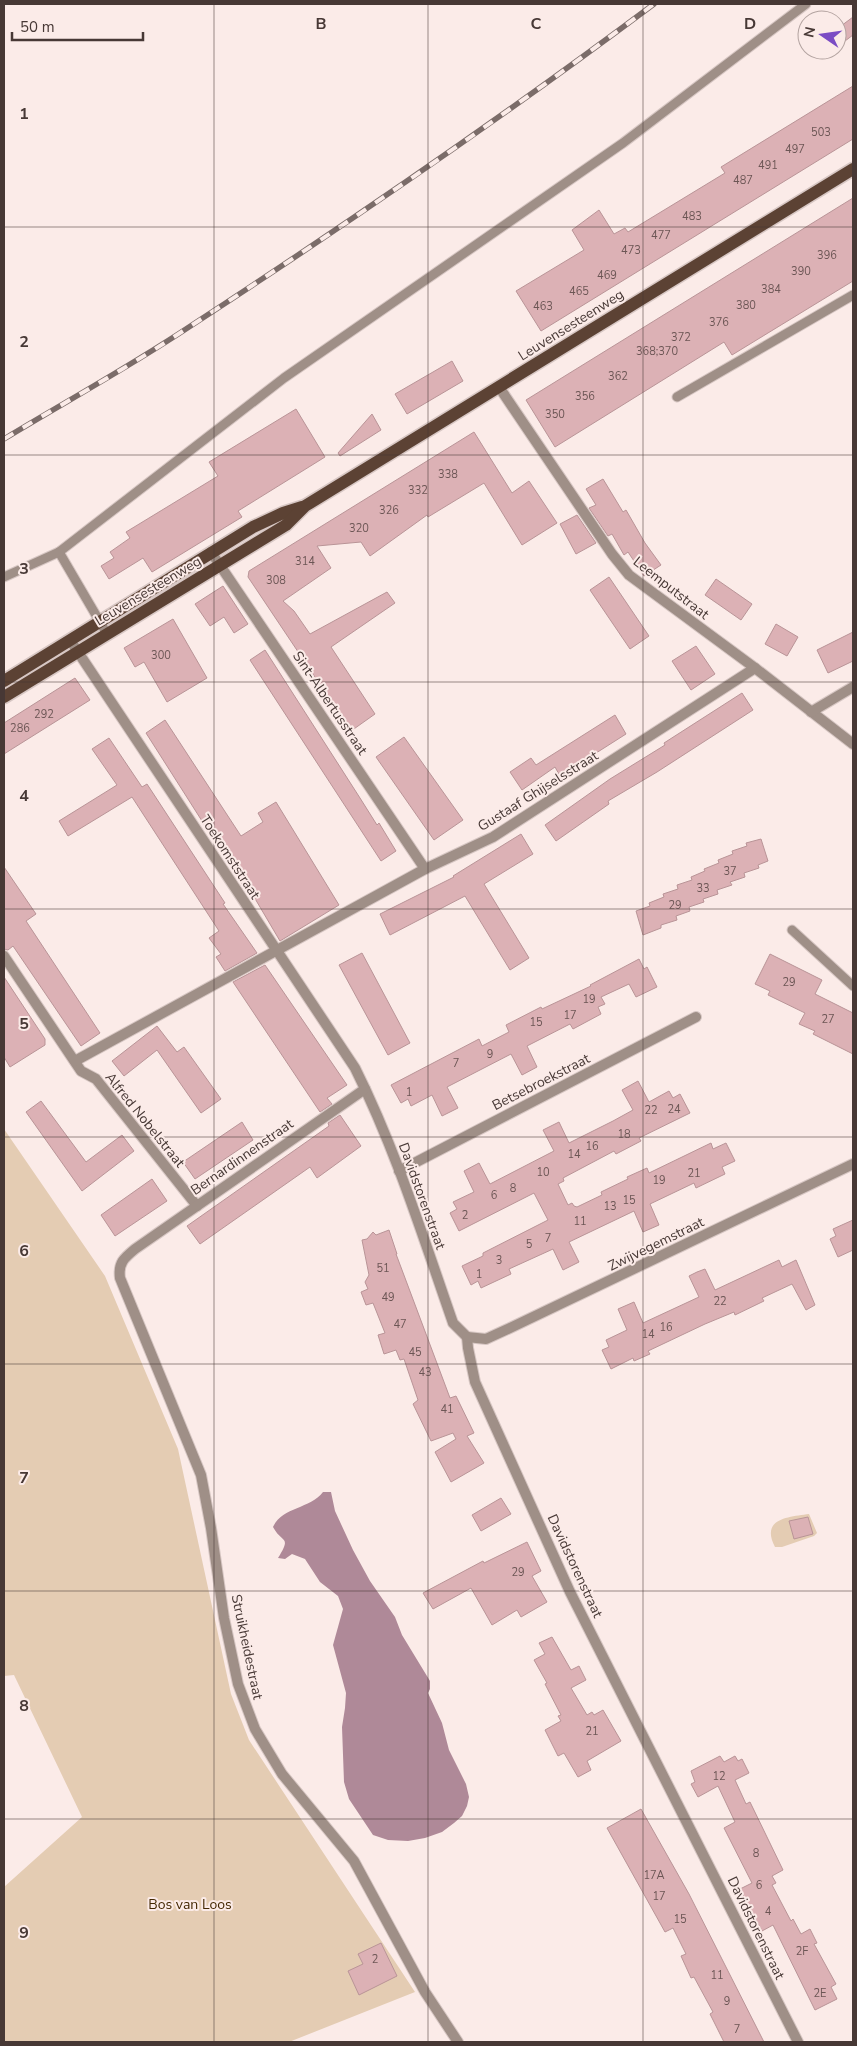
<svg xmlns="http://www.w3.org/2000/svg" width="857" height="2046" font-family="'Nunito Sans',sans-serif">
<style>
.green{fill:#e4ccb3}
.water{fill:#af8998}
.building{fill:#dcb1b5;stroke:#b99497}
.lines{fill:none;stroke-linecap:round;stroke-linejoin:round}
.lane-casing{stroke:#d7c7c4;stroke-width:11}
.street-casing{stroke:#d7c7c4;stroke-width:12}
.primary-casing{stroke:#d7c7c4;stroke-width:15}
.lane{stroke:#9f8f87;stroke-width:9}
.street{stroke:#9f8f87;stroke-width:10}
.primary{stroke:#5c4234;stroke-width:12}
.rail-casing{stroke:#7b6c69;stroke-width:5.5}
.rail{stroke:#fbebe8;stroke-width:4;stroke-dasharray:11;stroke-linecap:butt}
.grid{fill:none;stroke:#473835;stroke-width:1;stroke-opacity:0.55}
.labels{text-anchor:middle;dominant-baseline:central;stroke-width:4;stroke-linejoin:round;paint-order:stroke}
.number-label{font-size:11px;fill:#6c5655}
.street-label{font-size:14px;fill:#473835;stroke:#fbebe8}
.park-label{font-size:14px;fill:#432702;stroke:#fbebe8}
.grid-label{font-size:16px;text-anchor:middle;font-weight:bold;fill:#473835;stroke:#fbebe8;stroke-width:4;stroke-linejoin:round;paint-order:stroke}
</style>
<rect width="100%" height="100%" fill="#fbebe8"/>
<g class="green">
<polygon points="4,1129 105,1276 178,1449 231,1694 249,1740 415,1992 289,2042 4,2042 4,1887 82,1817 14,1675 4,1676"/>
<path d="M809,1514L817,1533L814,1536L782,1547H775C760,1518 789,1517 809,1514Z"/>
</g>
<path class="water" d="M323,1492H331L335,1511L353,1550L370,1581L395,1617L402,1635L430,1681V1689L428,1693L442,1723L449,1750L466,1784L469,1797L467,1806L462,1816L454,1823L442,1832L425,1838L408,1841L388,1840L373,1835L349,1799L344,1782L342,1727L345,1708L346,1693L333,1645L343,1609L338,1596L320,1582L305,1559L292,1554L285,1559L278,1558C292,1535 282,1544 273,1527C282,1507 310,1509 323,1492Z"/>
<g class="building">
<polygon points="853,17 853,35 837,47 837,29"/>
<polygon points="853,86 853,139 541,331 516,291 584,250 572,230 599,210 614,234 625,228 628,232 725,173 721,167"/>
<polygon points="853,198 853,281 732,355 724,342 555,447 526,400"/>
<polygon points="452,361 463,381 407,414 395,394"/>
<polygon points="296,409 325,457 238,511 242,517 152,572 143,558 109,579 101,566 114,558 110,552 130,538 126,532 218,476 209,462"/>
<polygon points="372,414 381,430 340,456 338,453"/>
<polygon points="474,432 512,493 529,481 557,523 522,545 484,483 428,517 427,515 370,556 361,542 317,546 331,568 283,601 294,611 310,634 387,592 395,603 331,647 375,714 351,731 248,577 249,571"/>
<polygon points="603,479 623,512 626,510 645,543 661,565 644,576 628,552 624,555 612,534 608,536 589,508 596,505 586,489"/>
<polygon points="577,515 596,543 576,554 560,524"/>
<polygon points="609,577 649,636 630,649 590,590"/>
<polygon points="716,579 752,604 741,620 705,595"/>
<polygon points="223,586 248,624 234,633 224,617 210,626 195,604"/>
<polygon points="173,619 207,678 167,702 144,662 135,667 124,648"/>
<polygon points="776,624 798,637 787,656 765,644"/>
<polygon points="853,632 853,661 828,673 817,650"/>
<polygon points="696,646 715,674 691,690 672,661"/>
<polygon points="265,650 360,798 377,825 379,823 396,851 381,861 250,660"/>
<polygon points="75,678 90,700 4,754 4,723"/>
<polygon points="742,693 753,710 657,772 608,801 609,804 556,841 545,825 610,779 665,745 664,743"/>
<polygon points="615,715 626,734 560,776 555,767 522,790 510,772 531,758 536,765"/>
<polygon points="165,720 241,836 263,822 258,813 276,802 339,905 280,941 247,885 244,887 146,733"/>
<polygon points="404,737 463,820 434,840 376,757"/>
<polygon points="109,738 142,787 147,784 225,903 223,904 257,953 225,971 216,957 221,954 209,938 219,931 132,797 68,836 59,821 117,785 92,749"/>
<polygon points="521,834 533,854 484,884 529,958 510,970 465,896 390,935 380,914 454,877 453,876"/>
<polygon points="761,839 768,861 758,865 759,868 744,873 745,877 730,882 732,885 717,890 718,894 703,899 704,902 689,907 690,911 676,916 677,920 661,925 661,928 643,935 636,911 650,906 649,903 664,897 663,894 678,889 677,885 692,880 691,877 705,871 704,869 719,863 718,860 733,854 732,851 747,846 746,843"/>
<polygon points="4,867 36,914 26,921 100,1033 81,1046 13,946 8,950 4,949"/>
<polygon points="362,953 410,1043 388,1055 339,965"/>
<polygon points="770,954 822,980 815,994 853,1013 853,1054 813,1034 815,1031 799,1024 805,1013 768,995 770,991 755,984"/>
<polygon points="639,959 644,969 647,967 657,987 636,997 629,984 601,997 605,1004 598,1007 601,1014 573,1029 570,1024 527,1046 537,1067 522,1075 511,1054 447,1087 458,1108 442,1116 432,1095 411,1106 408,1099 401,1103 391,1085 479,1039 482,1046 509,1032 506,1025 541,1007 542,1009 591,986 590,985"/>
<polygon points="265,965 347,1085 327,1098 332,1104 320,1112 233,982"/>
<polygon points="4,977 45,1039 45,1045 10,1067 4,1057"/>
<polygon points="157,1026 177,1052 184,1047 221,1099 201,1113 157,1050 124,1076 112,1061"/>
<polygon points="638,1081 649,1102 669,1091 673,1098 680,1094 690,1113 639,1138 641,1141 616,1154 614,1151 563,1178 564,1181 558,1184 568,1205 572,1203 574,1206 577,1207 602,1195 601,1192 628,1179 627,1177 647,1168 649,1173 711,1143 713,1149 726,1143 735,1161 722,1167 725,1174 696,1188 694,1183 650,1204 659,1225 643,1232 634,1211 569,1242 579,1262 563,1270 553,1249 509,1269 511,1274 481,1288 478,1281 471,1285 462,1266 483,1256 483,1253 548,1220 534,1193 459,1231 450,1213 457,1209 453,1202 474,1192 464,1171 479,1163 490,1184 554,1151 543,1130 559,1122 569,1143 613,1121 633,1110 622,1090"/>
<polygon points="41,1101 86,1162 122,1135 134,1151 82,1191 26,1112"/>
<polygon points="340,1115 361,1146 317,1178 310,1167 200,1244 187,1226 329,1126 328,1123"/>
<polygon points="242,1122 253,1140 195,1179 183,1162"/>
<polygon points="152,1179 167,1201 115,1236 101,1215"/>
<polygon points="853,1220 853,1250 838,1257 830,1239 836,1236 833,1229"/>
<polygon points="389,1230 397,1254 396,1254 450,1398 456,1396 474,1433 467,1436 484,1463 451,1482 435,1452 456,1439 453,1433 431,1441 413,1404 418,1400 404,1359 400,1360 396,1350 384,1354 378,1335 385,1333 373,1303 366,1305 361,1292 368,1289 365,1282 369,1275 362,1240 367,1239 373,1232 376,1235"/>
<polygon points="779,1260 782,1267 796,1260 815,1305 806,1310 792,1284 762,1298 764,1301 735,1315 734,1312 705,1324 648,1351 650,1354 634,1361 633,1358 611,1369 602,1350 609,1347 606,1340 627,1330 618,1309 634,1302 643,1323 699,1297 689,1276 697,1272 705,1269 715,1290"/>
<polygon points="501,1498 511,1514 481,1531 472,1515"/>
<polygon points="808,1517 813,1534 794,1539 789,1521"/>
<polygon points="527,1542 541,1571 532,1576 547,1602 521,1617 517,1610 492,1625 471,1588 433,1609 423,1593 483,1561 484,1563"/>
<polygon points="552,1637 571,1670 579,1666 586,1680 571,1688 587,1715 592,1712 594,1715 603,1710 621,1741 587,1761 591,1770 578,1777 564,1753 558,1756 545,1730 561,1721 558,1716 561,1715 545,1684 547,1683 534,1660 545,1654 539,1643"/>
<polygon points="720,1756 724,1762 735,1756 738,1761 742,1759 749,1773 735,1780 746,1804 750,1802 783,1870 772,1876 776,1883 772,1885 791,1921 793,1919 801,1934 810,1929 817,1943 814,1944 836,1984 831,1987 837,1999 815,2010 773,1925 762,1931 740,1889 752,1883 724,1828 735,1822 718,1786 698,1797 691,1784 695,1782 691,1771"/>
<polygon points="641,1809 689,1894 764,2042 724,2042 710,2014 713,2012 694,1977 691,1978 681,1956 686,1954 673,1928 665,1932 607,1828"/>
<polygon points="381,1943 397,1976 359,1995 348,1971 363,1964 358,1954"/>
</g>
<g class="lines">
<g class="lane-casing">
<g id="lane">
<polyline points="677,397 853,295"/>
<polyline points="59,552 107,634"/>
<polyline points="4,577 59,552 284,378 623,143 806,4"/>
<polyline points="792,930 853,986"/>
</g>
</g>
<g class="street-casing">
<g id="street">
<polyline points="499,387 612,554 629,575 755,668 853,744"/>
<polyline points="211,552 425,869"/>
<path d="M74,646L355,1068C396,1150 423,1237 453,1323L467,1337L468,1348L475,1382L570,1592L798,2042"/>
<polyline points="811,712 853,687"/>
<polyline points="4,956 81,1071 96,1079 197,1206"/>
<polyline points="75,1061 425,869 493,837 755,668"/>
<path d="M365,1089L135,1249C124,1258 118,1263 120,1278L201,1475L211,1528L224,1618L238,1684L255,1729L282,1774L354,1861L425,1992L458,2042"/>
<polyline points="399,1171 696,1017"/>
<polyline points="467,1337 486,1339 510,1328 853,1164"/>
</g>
</g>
<g class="primary-casing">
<g id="primary">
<polyline points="4,681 253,527 283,513 302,507"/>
<polyline points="4,697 286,525 305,506 853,169"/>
</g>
</g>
<use href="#lane" class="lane"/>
<use href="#street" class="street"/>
<use href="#primary" class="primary"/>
<g class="rail-casing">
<path id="rail" d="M4,439C65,402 129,367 189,327C347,224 503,117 654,4"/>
</g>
<use href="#rail" class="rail"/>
</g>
<path class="grid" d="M214,4V2042M428,4V2042M643,4V2042M4,227H853M4,455H853M4,682H853M4,909H853M4,1137H853M4,1364H853M4,1591H853M4,1819H853"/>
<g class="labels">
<g class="number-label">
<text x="821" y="132">503</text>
<text x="795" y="149">497</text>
<text x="768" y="165">491</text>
<text x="743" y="180">487</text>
<text x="692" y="216">483</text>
<text x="661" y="235">477</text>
<text x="631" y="250">473</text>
<text x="827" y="255">396</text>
<text x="801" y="271">390</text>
<text x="607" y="275">469</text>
<text x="771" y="289">384</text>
<text x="579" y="291">465</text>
<text x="746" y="305">380</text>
<text x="543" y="306">463</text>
<text x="719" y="322">376</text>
<text x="681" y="337">372</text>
<text x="657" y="351">368;370</text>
<text x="618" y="376">362</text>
<text x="585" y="396">356</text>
<text x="555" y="414">350</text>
<text x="448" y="474">338</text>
<text x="418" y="490">332</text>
<text x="389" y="510">326</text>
<text x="359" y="528">320</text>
<text x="305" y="561">314</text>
<text x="276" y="580">308</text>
<text x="161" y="655">300</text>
<text x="44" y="714">292</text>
<text x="20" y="728">286</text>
<text x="730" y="871">37</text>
<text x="703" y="888">33</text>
<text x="675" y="905">29</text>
<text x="789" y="982">29</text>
<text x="589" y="999">19</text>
<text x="570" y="1015">17</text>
<text x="828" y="1019">27</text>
<text x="536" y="1022">15</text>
<text x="490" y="1054">9</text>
<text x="456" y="1063">7</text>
<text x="409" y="1092">1</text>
<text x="674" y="1109">24</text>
<text x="651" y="1110">22</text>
<text x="624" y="1134">18</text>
<text x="592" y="1146">16</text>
<text x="574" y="1154">14</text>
<text x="543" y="1172">10</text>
<text x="694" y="1173">21</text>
<text x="659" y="1180">19</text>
<text x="513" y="1188">8</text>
<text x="494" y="1195">6</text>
<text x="629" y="1200">15</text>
<text x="610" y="1206">13</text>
<text x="465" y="1215">2</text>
<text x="580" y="1221">11</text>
<text x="548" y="1238">7</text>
<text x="529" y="1244">5</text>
<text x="499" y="1260">3</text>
<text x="383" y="1268">51</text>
<text x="479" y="1274">1</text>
<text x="388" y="1297">49</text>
<text x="720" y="1301">22</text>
<text x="400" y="1324">47</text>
<text x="666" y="1327">16</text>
<text x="648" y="1334">14</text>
<text x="415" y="1352">45</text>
<text x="425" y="1372">43</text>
<text x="447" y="1409">41</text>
<text x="518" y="1572">29</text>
<text x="592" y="1731">21</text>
<text x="719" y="1776">12</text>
<text x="756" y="1853">8</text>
<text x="654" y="1875">17A</text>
<text x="759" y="1885">6</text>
<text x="659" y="1896">17</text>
<text x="768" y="1911">4</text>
<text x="680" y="1919">15</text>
<text x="802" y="1951">2F</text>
<text x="375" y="1959">2</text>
<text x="717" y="1975">11</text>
<text x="820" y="1993">2E</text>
<text x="727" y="2001">9</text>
<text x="737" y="2029">7</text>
</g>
<g class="street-label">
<text transform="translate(571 325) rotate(-32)">Leuvensesteenweg</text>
<text transform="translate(671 588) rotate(38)">Leemputstraat</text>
<text transform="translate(148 591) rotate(-31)">Leuvensesteenweg</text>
<text transform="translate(330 703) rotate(56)">Sint-Albertusstraat</text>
<text transform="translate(538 791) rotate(-32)">Gustaaf Ghijselsstraat</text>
<text transform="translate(230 857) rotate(57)">Toekomststraat</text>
<text transform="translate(541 1082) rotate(-27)">Betsebroekstraat</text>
<text transform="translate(145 1120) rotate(51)">Alfred Nobelstraat</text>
<text transform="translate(242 1157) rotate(-35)">Bernardinnenstraat</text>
<text transform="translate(422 1196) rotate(70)">Davidstorenstraat</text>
<text transform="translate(656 1244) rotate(-26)">Zwijvegemstraat</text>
<text transform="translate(575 1566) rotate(65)">Davidstorenstraat</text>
<text transform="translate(247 1647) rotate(78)">Struikheidestraat</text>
<text transform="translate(756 1928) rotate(64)">Davidstorenstraat</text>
</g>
<g class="park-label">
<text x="190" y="1904">Bos van Loos</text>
</g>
</g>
<g class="grid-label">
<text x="321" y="29">B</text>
<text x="536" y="29">C</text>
<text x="750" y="29">D</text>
<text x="24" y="119">1</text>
<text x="24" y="347">2</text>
<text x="24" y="574">3</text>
<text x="24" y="801">4</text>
<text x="24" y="1029">5</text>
<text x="24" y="1256">6</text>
<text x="24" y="1483">7</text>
<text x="24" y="1711">8</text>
<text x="24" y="1938">9</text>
</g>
<rect width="857" height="2046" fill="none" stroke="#473835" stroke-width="10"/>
<g transform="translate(822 35) rotate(283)"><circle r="24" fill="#fbebe8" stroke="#b3a3a0"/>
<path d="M0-4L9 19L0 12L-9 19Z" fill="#7b4cc4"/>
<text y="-8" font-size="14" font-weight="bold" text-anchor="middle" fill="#473835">N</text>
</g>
<path d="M12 32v8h131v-8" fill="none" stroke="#473835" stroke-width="2.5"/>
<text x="20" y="32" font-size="15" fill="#473835" stroke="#fbebe8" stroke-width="4" paint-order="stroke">50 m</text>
</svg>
